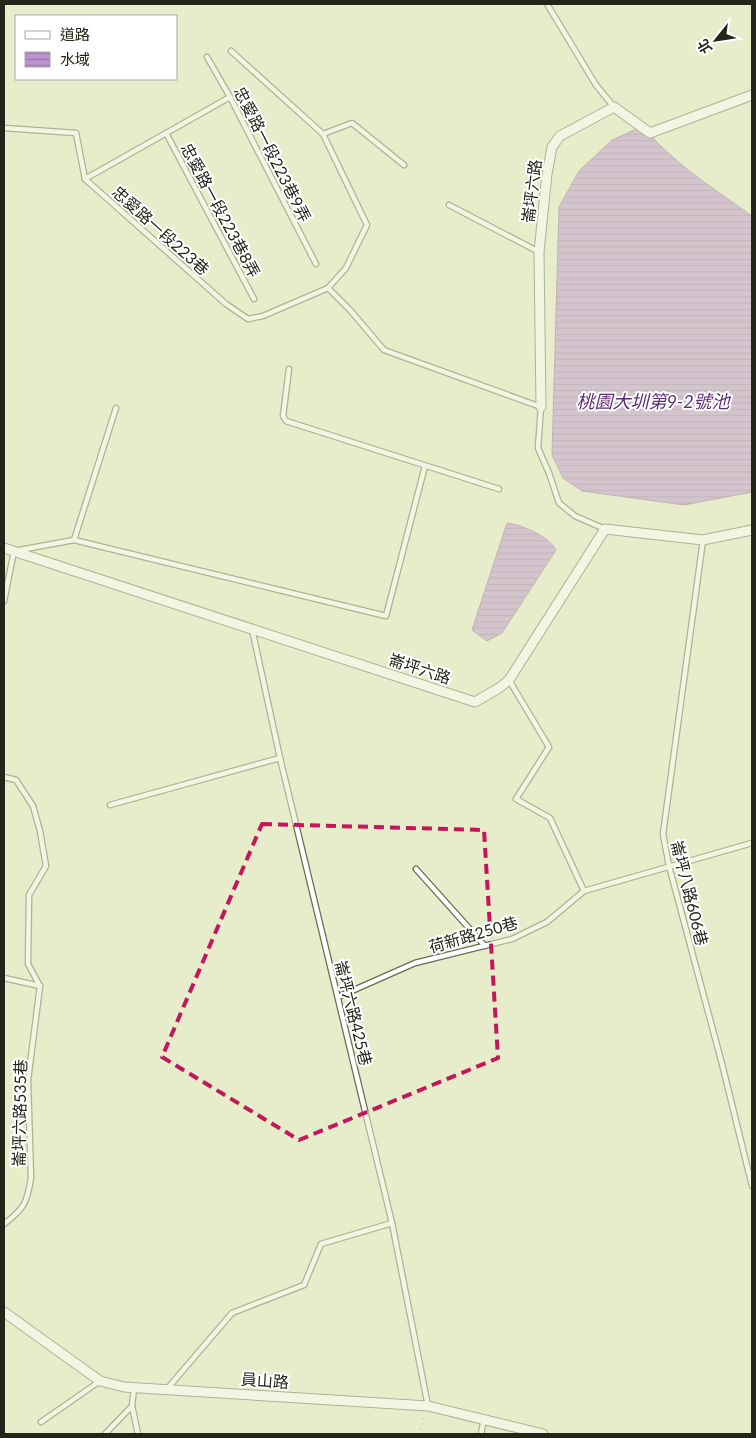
<svg xmlns="http://www.w3.org/2000/svg" width="756" height="1438" font-family="Lato,'Noto Sans TC',sans-serif">
<style>
.water{fill:url(#water-rules);stroke:#8f719a}
.lines{fill:none;stroke-linecap:round;stroke-linejoin:round}
.lane-casing{stroke:#696c4f;stroke-width:7}
.street-casing{stroke:#696c4f;stroke-width:11}
.path{stroke:#abae94;stroke-width:2;stroke-dasharray:1 4;stroke-linecap:butt}
.lane{stroke:#fff;stroke-width:4.5}
.street{stroke:#fff;stroke-width:9}
.marked{fill:none;stroke:#c2185b;stroke-width:4;stroke-dasharray:10 6;stroke-linejoin:round}
.labels{text-anchor:middle;dominant-baseline:central;stroke-width:4;stroke-linejoin:round;paint-order:stroke}
.street-label{font-size:16px;fill:#242519;stroke:#fff}
.water-label{font-size:18px;font-style:italic;fill:#612c77;stroke:#fff}
</style>
<defs>
<pattern id="water-rules" width="6" height="5" patternUnits="userSpaceOnUse" patternTransform="scale(1.25)"><rect width="6" height="5" fill="#bd92d1"/><path d="M0 2.5h6" fill="none" stroke="#9977a9"/></pattern>
</defs>
<rect width="100%" height="100%" fill="#e7eccb"/>
<g class="water">
<path d="M643,126C671,162 716,190 752,216V492L684,505L582,491L563,478L552,455L559,207L579,171L612,140Z"/>
<path d="M507,523C523,525 548,536 556,550L502,633L487,641L472,630Z"/>
</g>
<g class="lines">
<g class="lane-casing">
<g id="lane">
<polyline points="547,4 596,85 614,107"/>
<polyline points="231,51 323,134 352,123 404,165"/>
<polyline points="207,57 230,97 316,264"/>
<polyline points="4,128 76,133 85,179 226,304 248,319 263,316 328,288 346,268 367,225 323,134"/>
<polyline points="166,133 254,299"/>
<polyline points="85,179 230,97"/>
<polyline points="449,205 539,252"/>
<polyline points="328,288 350,310 384,350 541,407 538,448 549,473 559,503 575,516 605,529"/>
<polyline points="289,369 283,416 286,421 499,489"/>
<polyline points="74,540 116,408"/>
<polyline points="703,540 663,834 669,866 722,1064 752,1186"/>
<polyline points="4,601 14,551 74,540 386,616 425,466"/>
<polyline points="252,629 280,758 392,1223 428,1406"/>
<polyline points="509,680 549,747 516,799 550,818 584,891"/>
<path d="M4,777L16,780L33,806L40,831L46,866L29,895L28,964L40,986L28,1080L31,1178C27,1203 24,1209 4,1224"/>
<polyline points="110,805 280,758"/>
<polyline points="416,869 485,946"/>
<polyline points="4,978 40,986"/>
<polyline points="338,997 415,963 512,939 547,922 584,891 752,843"/>
<polyline points="167,1389 232,1313 304,1285 321,1244 392,1223"/>
<polyline points="132,1406 138,1434"/>
<polyline points="41,1422 100,1381"/>
<polyline points="105,1434 132,1406 134,1388"/>
<polyline points="481,1434 484,1419"/>
</g>
</g>
<g class="street-casing">
<g id="street">
<polyline points="541,407 539,252 547,174 552,147 560,136 614,107 650,133 752,95"/>
<polyline points="4,548 475,702 499,688 509,680 605,529 703,540 752,530"/>
<polyline points="4,1312 100,1381 124,1387 428,1406 543,1434"/>
</g>
</g>
<polyline class="path" points="422,1434 421,1429 425,1415"/>
<use href="#lane" class="lane"/>
<use href="#street" class="street"/>
</g>
<path d="M0 0H756V1438H0ZM262,824L484,830L498,1058L299,1140L162,1057Z" fill="#e7eccb" fill-opacity=".55" fill-rule="evenodd"/>
<path class="marked" d="M262,824L484,830L498,1058L299,1140L162,1057Z"/>
<g class="labels">
<g class="street-label">
<text transform="translate(273 154) rotate(63)">忠愛路一段223巷9弄</text>
<text transform="translate(531 191) rotate(-83)">崙坪六路</text>
<text transform="translate(221 210) rotate(62)">忠愛路一段223巷8弄</text>
<text transform="translate(161 230) rotate(42)">忠愛路一段223巷</text>
<text transform="translate(420 668) rotate(18)">崙坪六路</text>
<text transform="translate(690 893) rotate(76)">崙坪八路606巷</text>
<text transform="translate(473 934) rotate(-16)">荷新路250巷</text>
<text transform="translate(354 1013) rotate(76)">崙坪六路425巷</text>
<text transform="translate(19 1113) rotate(-89)">崙坪六路535巷</text>
<text transform="translate(265 1380) rotate(4)">員山路</text>
</g>
<g class="water-label">
<text x="653" y="401">桃園大圳第9-2號池</text>
</g>
</g>
<rect width="756" height="1438" fill="none" stroke="#242519" stroke-width="10"/>
<rect x="15" y="15" width="162" height="65" fill="#ffffff" stroke="#a7a8a3"/>
<rect x="25" y="31" width="25" height="8" fill="#ffffff" stroke="#a7a8a3"/>
<text x="60" y="40" font-size="15" fill="#242519">道路</text>
<rect x="25" y="52" width="25" height="15" fill="url(#water-rules)" stroke="#a7a8a3"/>
<text x="60" y="65" font-size="15" fill="#242519">水域</text>
<g transform="translate(716 40) rotate(240)" stroke="#ffffff" stroke-width="4" paint-order="stroke">
<path d="M0-4L9 19L0 12L-9 19Z" fill="#242519"/>
<text y="-8" font-size="14" font-weight="bold" text-anchor="middle" fill="#242519">北</text>
</g>
</svg>
